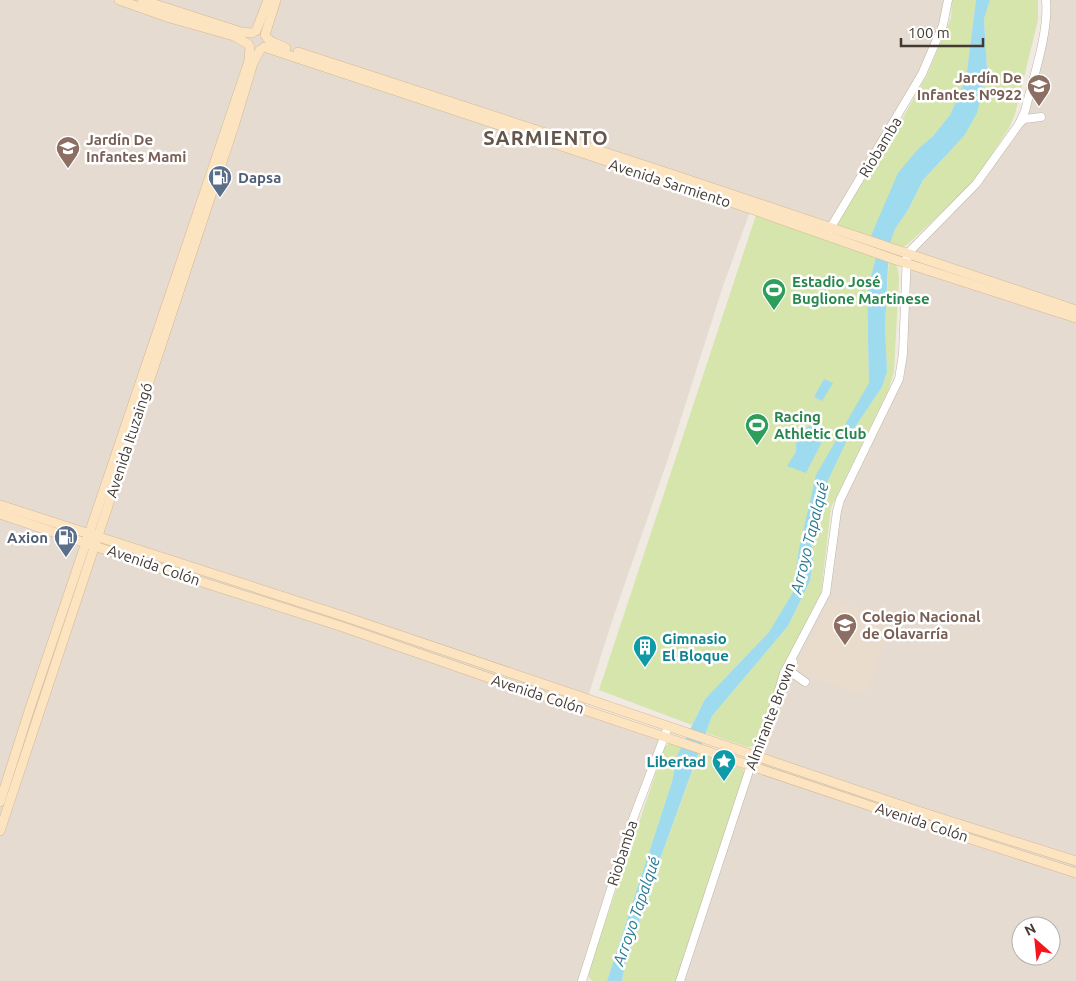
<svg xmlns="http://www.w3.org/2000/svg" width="1076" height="981" font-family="Ubuntu,sans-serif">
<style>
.residential{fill:#e5dbd0;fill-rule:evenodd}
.education{fill:#eadccc}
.green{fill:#d5e5ab}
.water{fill:#9edbee}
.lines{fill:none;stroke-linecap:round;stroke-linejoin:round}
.tertiary-casing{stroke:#bfb3a8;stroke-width:9}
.secondary-casing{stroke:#d4b895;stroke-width:10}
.tertiary{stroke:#fff;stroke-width:8}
.secondary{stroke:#fde4c0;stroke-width:9}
.labels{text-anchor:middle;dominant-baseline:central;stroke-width:5;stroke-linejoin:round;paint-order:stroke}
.education-label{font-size:15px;font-weight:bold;fill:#785e54;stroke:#fff;text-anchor:start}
.street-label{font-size:15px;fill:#423a33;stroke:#fff}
.service-label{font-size:15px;font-weight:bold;fill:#4e5e75;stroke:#fff;text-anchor:start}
.leisure-label{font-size:15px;font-weight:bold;fill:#27864d;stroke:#fff;text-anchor:start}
.culture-label{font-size:15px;font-weight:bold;fill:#0d838f;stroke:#fff;text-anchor:start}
.water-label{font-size:16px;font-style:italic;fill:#2b7a94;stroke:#fff}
.district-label{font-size:20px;font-weight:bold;letter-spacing:1px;fill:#65564b;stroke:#fff}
</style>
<rect width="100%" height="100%" fill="#f1eae2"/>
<g class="residential">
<polygon points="0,0 948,0 946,14 922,74 831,229 753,203 722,289 670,453 614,615 584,709 665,736 582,981 0,981"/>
<path d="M1046,0H1076V981H680L779,687L824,599L837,511L899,378L907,254L976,184L1019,123L1045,30ZM1021,926H1051V956H1021Z"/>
</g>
<polygon class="education" points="833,599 886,618 889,626 867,692 862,694 800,673 798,667 828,604"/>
<g class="green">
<polygon points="952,0 976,0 966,79 950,115 933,136 918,149 882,213 870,238 837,226 837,222 888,144 927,75 951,18"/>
<polygon points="990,0 1038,0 1038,20 1015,114 1009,128 973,183 908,244 902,248 890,244 895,229 908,210 923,180 964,136 987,70 984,19"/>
<polygon points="757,212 876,256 867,293 869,383 799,549 793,592 769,632 705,699 692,725 599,690"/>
<polygon points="889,260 894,262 898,269 899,279 894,371 889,389 831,508 821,594 799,639 773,698 755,746 747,747 706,733 712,716 788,626 810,581 813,560 811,541 825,487 849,436 882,387 887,372 885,327"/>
<polygon points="671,743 682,747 677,756 672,782 607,981 593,981 589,978 588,973 665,746"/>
<polygon points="699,753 743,769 745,774 677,981 622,981 625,964 655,873"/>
</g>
<g class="water">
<polygon points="976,0 990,0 984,19 987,70 977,113 964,136 923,180 908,210 895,229 890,244 888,266 885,327 887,372 882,387 849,436 825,487 811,541 813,560 810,581 788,626 712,716 655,873 625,964 622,981 607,981 672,782 677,756 705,699 769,632 793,592 799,549 816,475 869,383 867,293 876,256 870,238 898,173 918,149 933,136 950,115 966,79"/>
<polygon points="824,379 833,383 822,401 814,397"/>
<polygon points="818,422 827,432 806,473 787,466 796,452 796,444 801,434 806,428"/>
</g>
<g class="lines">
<g class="tertiary-casing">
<g id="tertiary">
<polyline points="1019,124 1024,119 1041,117"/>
<polyline points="828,232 922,74 943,25 948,0"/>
<polyline points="793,662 790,668 791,672 805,682"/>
<polyline points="582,981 633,819 668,727"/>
<path d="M680,981L751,765L777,697L784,673L826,593L837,511L840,500L899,379L903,354L907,254L976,184L1019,124L1025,111C1033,78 1049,33 1046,0"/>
</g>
</g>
<g class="secondary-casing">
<g id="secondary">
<polyline points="119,0 170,18 234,36 248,44"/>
<polyline points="142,0 241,32 252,33"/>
<polyline points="256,31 268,0"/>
<polyline points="265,35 276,0"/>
<polyline points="267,38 272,42 286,48"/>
<polyline points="264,47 751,209 896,260 1076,318"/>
<polyline points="298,52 671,174 1076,310"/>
<polyline points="0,505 343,616 921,812 1076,861"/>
<polyline points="0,514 177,574 340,626 501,682 918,822 1076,873"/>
<polyline points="0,802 30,708 249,61 250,47"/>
<polyline points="0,831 234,126 253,63 260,50"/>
</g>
</g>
<use href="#tertiary" class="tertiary"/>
<use href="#secondary" class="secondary"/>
</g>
<defs>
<g id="school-pin" transform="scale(1.25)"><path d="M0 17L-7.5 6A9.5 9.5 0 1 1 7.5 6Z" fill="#8d6e63" stroke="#fff"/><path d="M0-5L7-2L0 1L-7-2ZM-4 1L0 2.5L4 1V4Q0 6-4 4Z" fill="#fff"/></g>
<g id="fuel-pin" transform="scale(1.25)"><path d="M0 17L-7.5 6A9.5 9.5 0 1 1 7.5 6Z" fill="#5c6f8a" stroke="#fff"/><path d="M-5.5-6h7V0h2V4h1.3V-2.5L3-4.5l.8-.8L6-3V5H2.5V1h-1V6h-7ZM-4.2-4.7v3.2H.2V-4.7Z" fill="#fff"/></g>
<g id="stadium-pin" transform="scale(1.25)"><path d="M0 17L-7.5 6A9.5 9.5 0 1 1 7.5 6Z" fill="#2e9e5b" stroke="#fff"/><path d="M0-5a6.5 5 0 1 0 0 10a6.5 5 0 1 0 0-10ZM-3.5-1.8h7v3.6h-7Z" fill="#fff"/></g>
<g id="building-pin" transform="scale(1.25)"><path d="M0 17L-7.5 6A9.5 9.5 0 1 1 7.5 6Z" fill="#0f9aa8" stroke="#fff"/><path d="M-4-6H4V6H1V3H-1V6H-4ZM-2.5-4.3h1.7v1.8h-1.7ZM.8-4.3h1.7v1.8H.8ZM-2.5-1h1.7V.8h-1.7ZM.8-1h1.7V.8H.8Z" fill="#fff"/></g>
<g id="sight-pin" transform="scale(1.25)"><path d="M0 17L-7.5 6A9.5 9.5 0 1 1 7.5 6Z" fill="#0f9aa8" stroke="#fff"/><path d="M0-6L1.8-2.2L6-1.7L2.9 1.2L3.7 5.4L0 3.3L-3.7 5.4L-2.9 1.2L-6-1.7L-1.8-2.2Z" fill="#fff"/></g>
</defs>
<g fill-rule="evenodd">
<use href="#school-pin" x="1039" y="86"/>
<use href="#school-pin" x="68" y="148"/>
<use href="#fuel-pin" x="220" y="177"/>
<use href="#stadium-pin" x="774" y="290"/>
<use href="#stadium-pin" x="757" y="425"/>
<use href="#fuel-pin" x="66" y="537"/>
<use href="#school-pin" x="845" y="625"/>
<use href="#building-pin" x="645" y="647"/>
<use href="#sight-pin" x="724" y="761"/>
</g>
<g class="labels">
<g class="education-label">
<text x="1022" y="77" text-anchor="end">Jardín De<tspan x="1022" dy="17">Infantes Nº922</tspan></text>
<text x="86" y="139">Jardín De<tspan x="86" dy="17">Infantes Mami</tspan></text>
<text x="862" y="616">Colegio Nacional<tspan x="862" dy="17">de Olavarría</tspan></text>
</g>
<g class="street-label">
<text transform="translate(880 147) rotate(-59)">Riobamba</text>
<text transform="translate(670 183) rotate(18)">Avenida Sarmiento</text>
<text transform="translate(129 440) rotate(-72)">Avenida Ituzaingó</text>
<text transform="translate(154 565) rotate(19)">Avenida Colón</text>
<text transform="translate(538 694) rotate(18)">Avenida Colón</text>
<text transform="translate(770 716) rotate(-69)">Almirante Brown</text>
<text transform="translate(922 822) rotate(18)">Avenida Colón</text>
<text transform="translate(622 853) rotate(-72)">Riobamba</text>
</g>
<g class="service-label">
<text x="238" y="177">Dapsa</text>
<text x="48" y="537" text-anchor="end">Axion</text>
</g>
<g class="leisure-label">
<text x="792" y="281">Estadio José<tspan x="792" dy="17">Buglione Martinese</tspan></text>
<text x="774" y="416">Racing<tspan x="774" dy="17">Athletic Club</tspan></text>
</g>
<g class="culture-label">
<text x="662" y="638">Gimnasio<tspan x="662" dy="17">El Bloque</tspan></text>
<text x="706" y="761" text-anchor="end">Libertad</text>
</g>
<g class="water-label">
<text transform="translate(809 538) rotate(-76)">Arroyo Tapalqué</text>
<text transform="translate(636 911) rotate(-71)">Arroyo Tapalqué</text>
</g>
<g class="district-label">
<text x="546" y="137">SARMIENTO</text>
</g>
</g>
<g transform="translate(1036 941) rotate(333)"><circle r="24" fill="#ffffff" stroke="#b3b0ad"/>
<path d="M0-4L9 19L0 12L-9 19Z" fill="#f5151a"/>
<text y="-8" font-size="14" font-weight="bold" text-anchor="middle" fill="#423a33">N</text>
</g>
<path d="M901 38v8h82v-8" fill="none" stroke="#423a33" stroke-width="2.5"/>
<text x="908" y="38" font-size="15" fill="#423a33" stroke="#ffffff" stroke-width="4" paint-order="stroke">100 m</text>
</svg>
